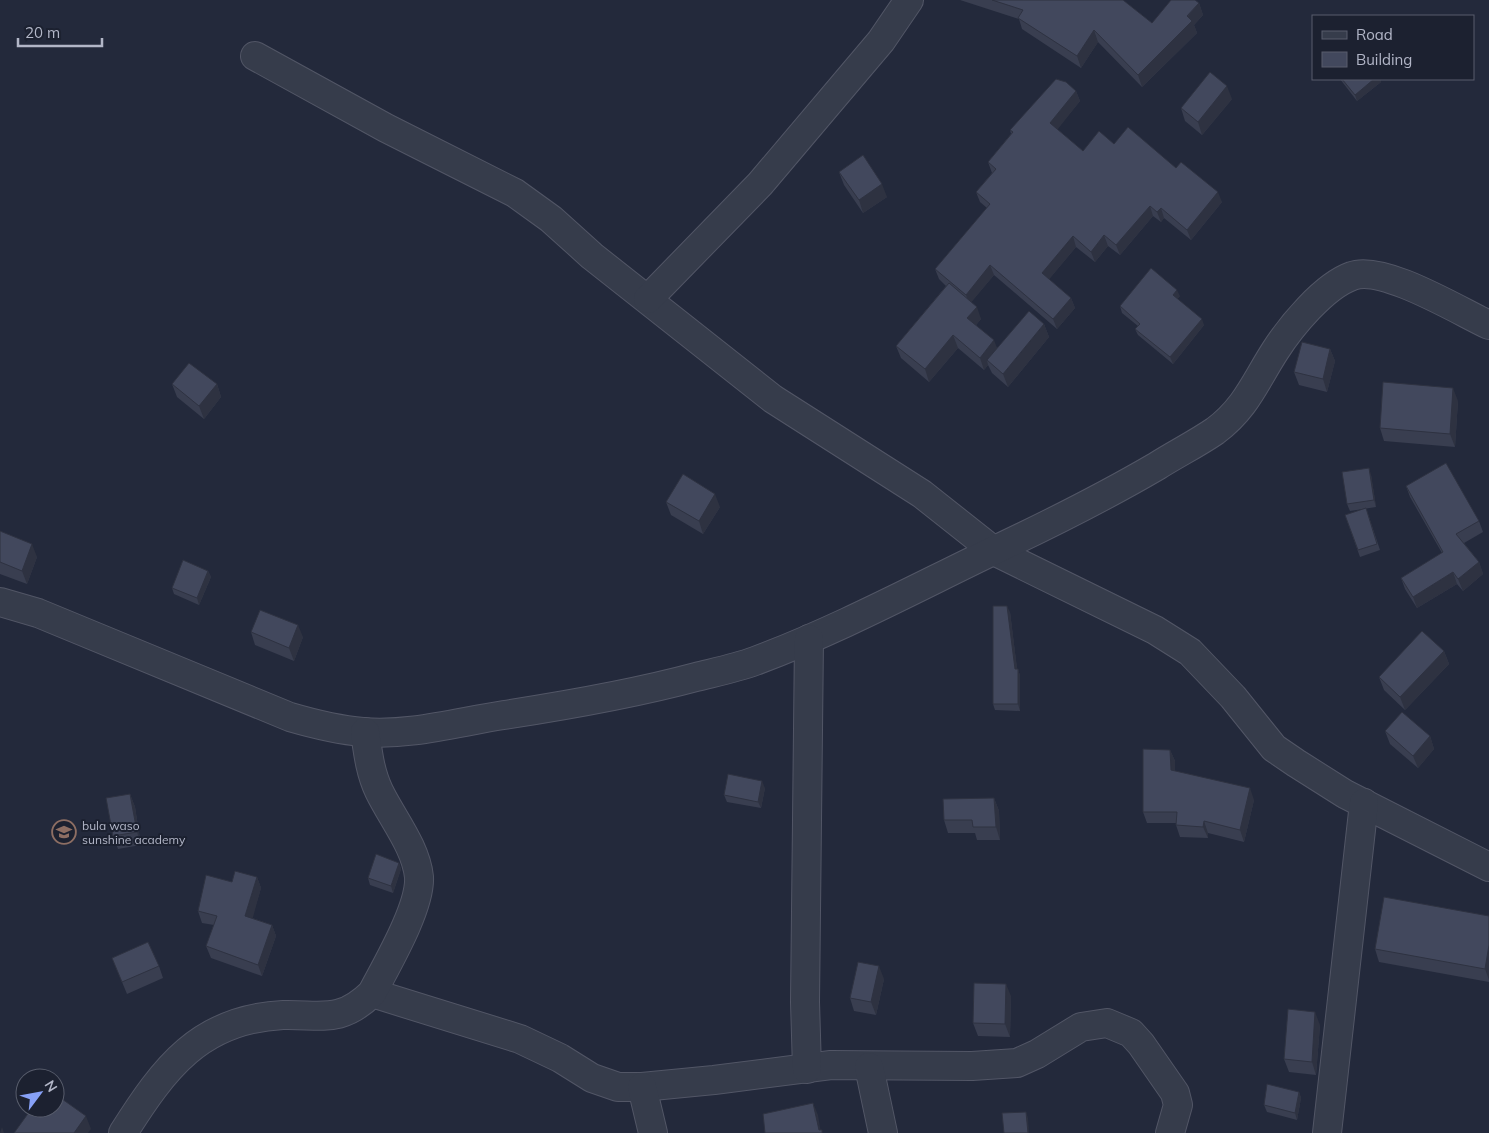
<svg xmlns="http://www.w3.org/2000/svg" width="1489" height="1133" font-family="Mulish,sans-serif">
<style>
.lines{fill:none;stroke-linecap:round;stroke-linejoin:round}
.minor-casing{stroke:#525666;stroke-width:30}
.minor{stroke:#363c4b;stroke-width:28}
.wall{fill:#393e50}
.shaded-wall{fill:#2e3241}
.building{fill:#42485d;stroke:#2e3241}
.labels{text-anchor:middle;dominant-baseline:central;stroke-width:4;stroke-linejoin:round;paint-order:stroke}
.poi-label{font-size:12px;fill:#b2b6c7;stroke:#1c2130;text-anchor:start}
</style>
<rect width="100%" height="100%" fill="#23293b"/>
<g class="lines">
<g class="minor-casing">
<g id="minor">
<polyline points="255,56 386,128 515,193 551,219 592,256 773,399 922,494 994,551 1155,630 1190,652 1233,697 1274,748 1296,763 1345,794 1489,867"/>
<polyline points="648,299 760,184 881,41 909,0"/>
<path d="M0,602L38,613L290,717C314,724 338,730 363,732C410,736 458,722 504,715C569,705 633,694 696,677C716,672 736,668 755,661C838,630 916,588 995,550C1050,524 1104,497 1157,466C1176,454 1196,444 1215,431C1246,408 1255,382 1275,351C1291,326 1324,286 1352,276C1382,264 1459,311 1489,325"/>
<polyline points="372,993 520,1039 560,1058 592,1078 618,1087 642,1087 714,1080 831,1065 972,1066 1017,1063 1037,1054 1081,1027 1107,1023 1131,1033 1141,1044 1175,1093 1178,1105 1170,1133"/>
<polyline points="869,1067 883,1133"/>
<polyline points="807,1069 805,1002 809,639"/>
<polyline points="642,1087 653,1133"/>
<path d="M123,1133C164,1068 200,1019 283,1015C322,1014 340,1024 372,993C386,966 421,907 419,877C416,847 392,818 379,791C370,772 368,753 365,732"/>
<polyline points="1327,1133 1364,803"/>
</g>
</g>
<use href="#minor" class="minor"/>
</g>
<g class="wall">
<polygon points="960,0 1124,0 1124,1 1152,23 1199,3 1203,15 1194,25 1197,33 1142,87 1098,42 1081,68 1022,29 1019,19"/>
<polygon points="1340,79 1380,79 1381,82 1357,101"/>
<polygon points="1076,91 1080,101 1057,129 1083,151 1114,144 1176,168 1222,202 1191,240 1164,218 1161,222 1153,216 1120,255 1108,246 1095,262 1076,247 1049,279 1071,298 1075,308 1057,329 994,275 971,302 981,319 976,325 997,348 1044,324 1049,337 1008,387 992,373 988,365 984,370 958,348 929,382 901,358 896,346 946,286 939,279 935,269 987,208 980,202 976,192 992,173 988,162 1011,134 1010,130"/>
<polygon points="1232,99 1202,135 1185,121 1181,108"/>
<polygon points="839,172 887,197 863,213 844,185"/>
<polygon points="1180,296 1177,299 1204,325 1173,364 1138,335 1135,329 1138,326 1122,313 1120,306"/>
<polygon points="1330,349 1335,361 1327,392 1299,385 1294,372"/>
<polygon points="172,384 217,384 221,397 204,419 177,397"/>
<polygon points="1458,401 1455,447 1384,441 1380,428"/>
<polygon points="1371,475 1376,507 1350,511 1347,504"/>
<polygon points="1406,486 1479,521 1483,532 1464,543 1479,562 1483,574 1463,591 1457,584 1417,608 1405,589 1401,578 1442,553 1410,497"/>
<polygon points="666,502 720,507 703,534 671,515"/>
<polygon points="1366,508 1380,550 1360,557 1345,515"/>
<polygon points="0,531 37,557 27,584 0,574"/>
<polygon points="208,571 211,577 199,605 174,594 172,588"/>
<polygon points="1010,612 1017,669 1018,669 1020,676 1020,711 995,710 993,704"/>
<polygon points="251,632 303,637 294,661 255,645"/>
<polygon points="1444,651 1449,664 1405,710 1384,690 1379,677"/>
<polygon points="1385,731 1430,736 1434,749 1418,768 1390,744"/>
<polygon points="1170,750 1175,761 1175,771 1254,800 1244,842 1208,833 1208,838 1180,837 1176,825 1176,823 1147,823 1143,812"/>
<polygon points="765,788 761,808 727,802 724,795"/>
<polygon points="130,794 135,807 141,845 118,849 113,836"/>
<polygon points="994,798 999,811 1000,840 977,840 975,833 948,833 944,820"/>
<polygon points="399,863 401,869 393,893 370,885 368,878"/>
<polygon points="257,877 261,888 252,918 272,925 276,936 262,976 211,958 206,946 214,925 202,923 198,911 232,882"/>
<polygon points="1489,916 1489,982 1379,962 1375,949"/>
<polygon points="112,958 159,966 163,978 127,994"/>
<polygon points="884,979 876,1015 854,1011 850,998"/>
<polygon points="1011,996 1010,1037 978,1036 973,1023"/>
<polygon points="1320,1025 1316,1075 1289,1072 1284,1059"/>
<polygon points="1299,1092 1301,1098 1297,1120 1267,1112 1264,1105"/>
</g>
<g class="shaded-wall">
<polygon points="1199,3 1203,15 1194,25 1197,33 1142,87 1138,75"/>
<polygon points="1094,30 1098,42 1081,68 1077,56"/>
<polygon points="1374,79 1380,79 1381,82 1357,101 1355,95"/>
<polygon points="1227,86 1232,99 1202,135 1198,122"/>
<polygon points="1076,91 1080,101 1054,134 1050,123"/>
<polygon points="882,184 887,197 863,213 859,200"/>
<polygon points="1218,192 1222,202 1191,240 1187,230"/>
<polygon points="1150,206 1153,216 1120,255 1116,245"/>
<polygon points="1161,208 1164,218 1161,222 1157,212"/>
<polygon points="1104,235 1108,246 1095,262 1091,252"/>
<polygon points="1073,236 1076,247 1046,283 1042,273"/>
<polygon points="990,265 994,275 969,305 966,295"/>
<polygon points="1177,290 1180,296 1175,302 1173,295"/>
<polygon points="1071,298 1075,308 1057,329 1053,319"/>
<polygon points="977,307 981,319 972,330 967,318"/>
<polygon points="1202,319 1204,325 1173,364 1170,357"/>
<polygon points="1044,324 1049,337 1008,387 1003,374"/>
<polygon points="953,335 958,348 929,382 925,369"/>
<polygon points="994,340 999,353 987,360 988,365 984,370 980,358"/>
<polygon points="1330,349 1335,361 1327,392 1323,379"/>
<polygon points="217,384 221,397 204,419 199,406"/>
<polygon points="1453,388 1458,401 1455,447 1450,434"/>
<polygon points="1369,468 1371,475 1376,507 1374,500"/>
<polygon points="715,494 720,507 703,534 699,521"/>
<polygon points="32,544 37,557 27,584 22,571"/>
<polygon points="1479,562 1483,574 1463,591 1458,579"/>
<polygon points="208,571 211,577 199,605 197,598"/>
<polygon points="1453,572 1457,584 1417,608 1413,597"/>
<polygon points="1007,606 1010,612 1018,676 1015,669"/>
<polygon points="298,625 303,637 294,661 289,648"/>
<polygon points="1444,651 1449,664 1405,710 1400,697"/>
<polygon points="1018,669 1020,676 1020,711 1018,704"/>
<polygon points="1430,736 1434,749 1418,768 1413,756"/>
<polygon points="1170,750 1175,761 1175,782 1171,770"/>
<polygon points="762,781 765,788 761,808 758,802"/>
<polygon points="1250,788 1254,800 1244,842 1240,830"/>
<polygon points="130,794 135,807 141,845 137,832"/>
<polygon points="994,798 999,811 1000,840 996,827"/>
<polygon points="1204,821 1208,833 1208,838 1203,827"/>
<polygon points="399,863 401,869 393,893 391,886"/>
<polygon points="257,877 261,888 250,928 245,916"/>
<polygon points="272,925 276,936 262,976 258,965"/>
<polygon points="1489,945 1489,980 1485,969"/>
<polygon points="879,966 884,979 876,1015 871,1002"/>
<polygon points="1006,984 1011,996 1010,1037 1005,1024"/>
<polygon points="1315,1012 1320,1025 1316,1075 1312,1062"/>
<polygon points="1299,1092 1301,1098 1297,1120 1295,1113"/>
<polygon points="813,1103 818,1115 821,1133 820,1133"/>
<polygon points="1026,1112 1028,1118 1029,1133 1028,1133"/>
<polygon points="86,1116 91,1129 88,1133 74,1133"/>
<polygon points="2,1127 4,1133 0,1133"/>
</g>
<g class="building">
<polygon points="992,0 1123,0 1152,23 1171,0 1195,0 1199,3 1187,16 1192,21 1138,75 1094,30 1077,56 1018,18 1023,10"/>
<polygon points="1210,72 1227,86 1198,122 1181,108"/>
<polygon points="1056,79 1066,82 1076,91 1050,123 1083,151 1099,131 1114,144 1128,127 1176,168 1181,162 1218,192 1187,230 1161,208 1157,212 1150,206 1116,245 1104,235 1091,252 1073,236 1042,273 1071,298 1053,319 990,265 966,295 935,269 990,204 976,192 996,169 988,162 1013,132 1010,130"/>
<polygon points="1342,79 1374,79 1355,95"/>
<polygon points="863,155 882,184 859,200 839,172"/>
<polygon points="1151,268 1177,290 1173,295 1202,319 1170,357 1135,329 1140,324 1120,306"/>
<polygon points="949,283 977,307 967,318 994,340 980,358 953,335 925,369 896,346"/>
<polygon points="1029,311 1044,324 1003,374 987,360"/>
<polygon points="1302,342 1330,349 1323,379 1294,372"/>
<polygon points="189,363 217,384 199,406 172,384"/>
<polygon points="1383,382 1453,388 1450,434 1380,428"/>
<polygon points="1446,463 1479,521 1456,534 1479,562 1458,579 1453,572 1413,597 1401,578 1443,552 1406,486"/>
<polygon points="1369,468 1374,500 1347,504 1342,472"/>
<polygon points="683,474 715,494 699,521 666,502"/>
<polygon points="1366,508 1377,544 1358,550 1345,515"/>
<polygon points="0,531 32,544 22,571 0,562"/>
<polygon points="183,560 208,571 197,598 172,588"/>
<polygon points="993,606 1007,606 1015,669 1018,669 1018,704 993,704"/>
<polygon points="260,610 298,625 289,648 251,632"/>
<polygon points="1422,631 1444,651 1400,697 1379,677"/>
<polygon points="1402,712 1430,736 1413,756 1385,731"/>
<polygon points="1143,749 1170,750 1171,770 1250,788 1240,830 1204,821 1203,827 1176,825 1177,812 1143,812"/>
<polygon points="728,774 762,781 758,802 724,795"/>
<polygon points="130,794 137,832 113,836 106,798"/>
<polygon points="994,798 996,827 973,827 972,820 944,820 943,799"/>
<polygon points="376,854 399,863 391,886 368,878"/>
<polygon points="235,871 257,877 245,916 272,925 258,965 206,946 217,916 198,911 206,875 232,882"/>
<polygon points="1384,897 1489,916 1489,945 1485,969 1375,949"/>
<polygon points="148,942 159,966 122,982 112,958"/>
<polygon points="858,962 879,966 871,1002 850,998"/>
<polygon points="974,983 1006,984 1005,1024 973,1023"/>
<polygon points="1288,1009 1315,1012 1312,1062 1284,1059"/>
<polygon points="1267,1084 1299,1092 1295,1113 1264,1105"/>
<polygon points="55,1094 86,1116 74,1133 14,1133 32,1108 55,1108"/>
<polygon points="813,1103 819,1130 822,1130 822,1133 765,1133 763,1114"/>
<polygon points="1026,1112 1028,1133 1004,1133 1002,1113"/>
</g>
<defs>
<g id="school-ring" transform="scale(1.25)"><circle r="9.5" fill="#1c2130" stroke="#8d6e63" stroke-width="1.5"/><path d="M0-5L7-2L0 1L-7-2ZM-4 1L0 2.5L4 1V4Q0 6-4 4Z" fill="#8d6e63"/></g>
</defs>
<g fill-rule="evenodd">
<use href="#school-ring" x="64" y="832"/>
</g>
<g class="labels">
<g class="poi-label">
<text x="82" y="825">bula waso<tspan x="82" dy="14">sunshine academy</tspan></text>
</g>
</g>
<rect x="1312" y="15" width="162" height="65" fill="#1c2130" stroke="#585d6c"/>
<rect x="1322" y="31" width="25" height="8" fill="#363c4b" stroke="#585d6c"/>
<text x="1356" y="40" font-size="15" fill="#b2b6c7">Road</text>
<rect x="1322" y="52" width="25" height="15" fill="#42485d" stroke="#585d6c"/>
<text x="1356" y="65" font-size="15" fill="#b2b6c7">Building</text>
<g transform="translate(40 1093) rotate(58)"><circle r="24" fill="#1c2130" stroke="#585d6c"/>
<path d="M0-4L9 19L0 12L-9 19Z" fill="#87a1f7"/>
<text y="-8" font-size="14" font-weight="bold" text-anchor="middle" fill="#b2b6c7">N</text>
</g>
<path d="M18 38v8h84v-8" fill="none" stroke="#b2b6c7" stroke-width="2.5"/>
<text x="25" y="38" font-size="15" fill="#b2b6c7" stroke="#1c2130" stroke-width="4" paint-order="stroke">20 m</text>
</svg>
